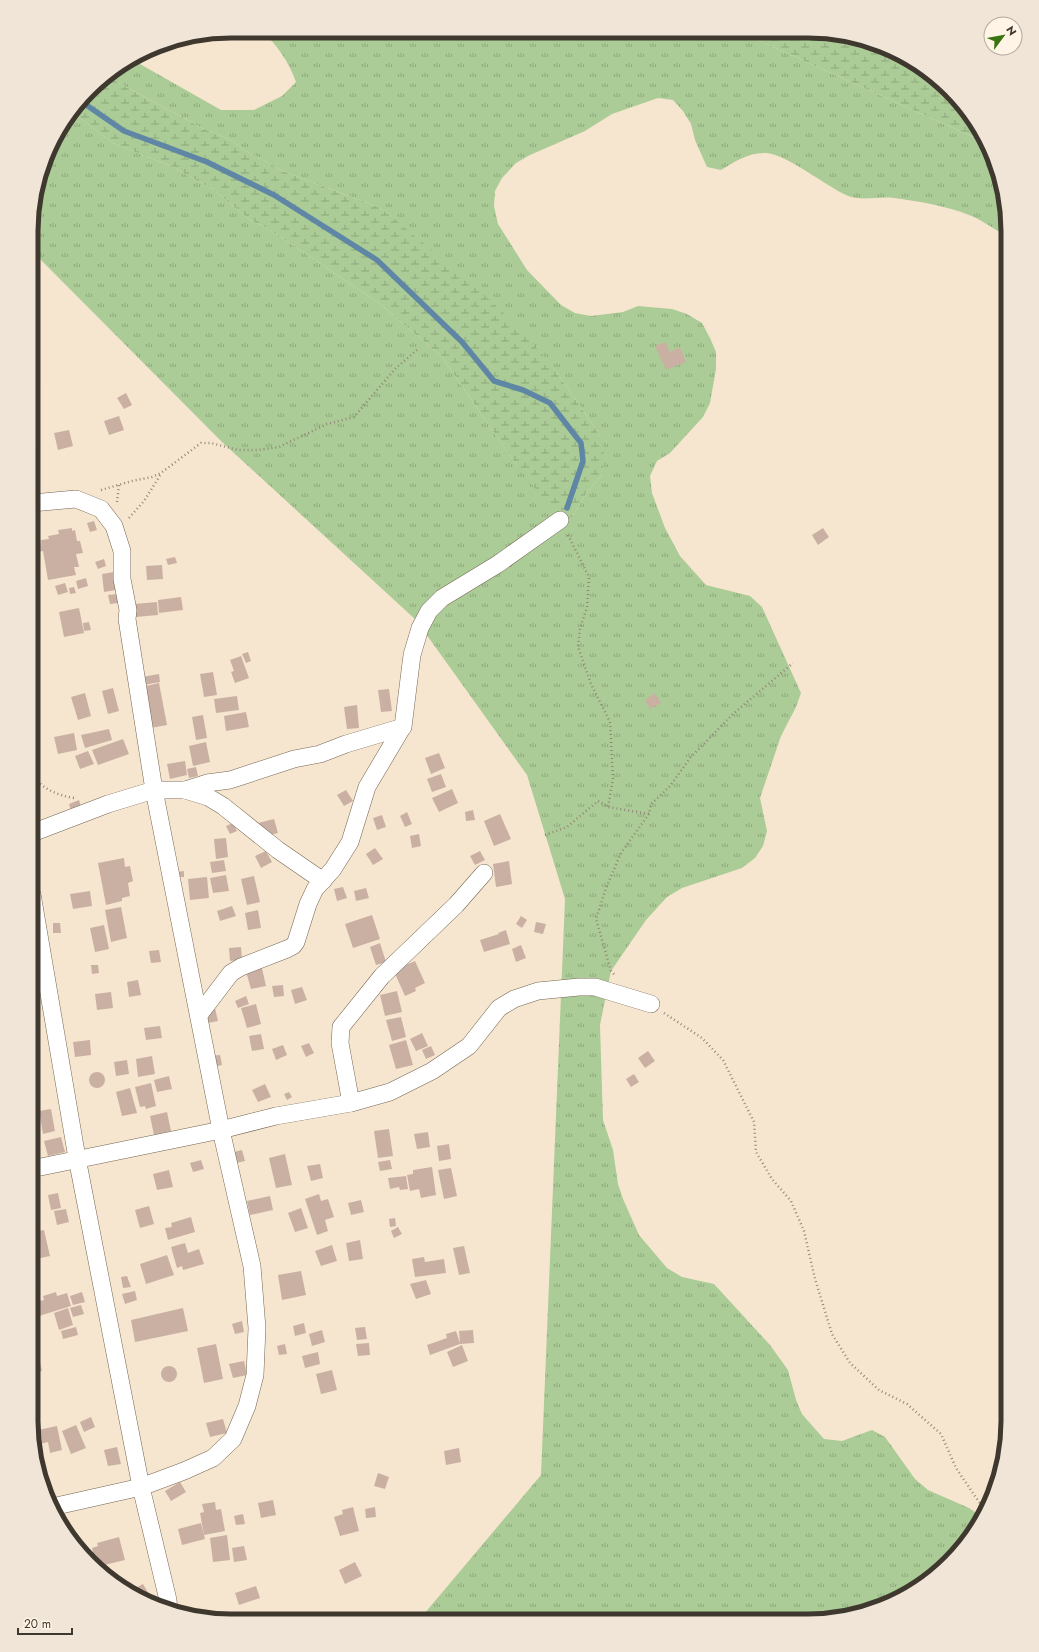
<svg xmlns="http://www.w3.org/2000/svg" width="1039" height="1652" font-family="Jost,sans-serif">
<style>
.grass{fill:url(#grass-tufts)}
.wetland{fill:url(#wetland-marsh)}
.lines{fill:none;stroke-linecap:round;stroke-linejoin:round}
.stream{stroke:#5f86a5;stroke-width:5.5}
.building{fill:#cab0a3}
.street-casing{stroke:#746551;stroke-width:18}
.path{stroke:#928777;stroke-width:2.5;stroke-dasharray:1 3;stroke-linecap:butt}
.street{stroke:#fff;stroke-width:17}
.rim{fill:none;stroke:#3f382f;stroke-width:5}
</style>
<defs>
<pattern id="grass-tufts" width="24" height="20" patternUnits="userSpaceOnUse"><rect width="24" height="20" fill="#abcc96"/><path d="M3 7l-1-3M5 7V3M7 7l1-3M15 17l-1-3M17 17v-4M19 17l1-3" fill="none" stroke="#8da77b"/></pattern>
<pattern id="wetland-marsh" width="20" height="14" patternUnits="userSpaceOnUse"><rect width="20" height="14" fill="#abcc96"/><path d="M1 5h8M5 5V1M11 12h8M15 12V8" fill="none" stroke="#8da77b"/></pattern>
</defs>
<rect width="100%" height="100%" fill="#f7e6cf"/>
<path class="grass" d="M262,31L740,32L973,137L994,162L1008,231V237C995,230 982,220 969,215C947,206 917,201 894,198C879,196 860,202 846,195C826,186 786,154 766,153C749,152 734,162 721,170L707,167L695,140L691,124L683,111L673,100L658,98L612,114L585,131L530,155L516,163L502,178L495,191L494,206L498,224L527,270L561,305L575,313L591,316L623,312L638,306L672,309L687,314L702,323L710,338L716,352V369L710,403L703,417L670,453L657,461L650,476L652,493L665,528L680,556L706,585L750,596L762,607L801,693L796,707L781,736L760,798L767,831L763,846L755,858L742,868L682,888L667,897L646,920L611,971L600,1025L603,1120L613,1150L618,1184L623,1199L639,1235L667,1268L682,1277L714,1284L770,1345L788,1370L796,1400L802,1414L824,1439L842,1441L872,1430L885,1437L915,1479L928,1490L969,1508L982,1517L974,1532L940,1572L885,1606L809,1621L419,1620L541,1475L565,899L527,775L416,620L222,442L40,259L33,254V205L52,142L74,113L113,143L173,167L214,190L250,220L267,228L379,303L442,357L515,463L573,515L587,492L602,475L600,436L583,410L555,370L388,213L376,206L285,172L244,150L231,140L202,128L106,76L133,60L221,110H254L282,96L296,82C289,62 277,45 262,31Z"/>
<g class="wetland">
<polygon points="740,32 835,33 885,46 930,72 967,109 993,154 994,162 973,137"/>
<polygon points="106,76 202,128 231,140 244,150 285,172 376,206 388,213 413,235 464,275 523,332 555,370 583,410 600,436 604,450 602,475 587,492 573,515 567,518 546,502 515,463 442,357 379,303 267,228 250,220 214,190 173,167 113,143 74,113 99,81"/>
</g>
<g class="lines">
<polyline class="stream" points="82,102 124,131 207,162 274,195 377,260 462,342 494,381 523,390 550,403 581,443 583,461 567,508"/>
</g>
<g class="building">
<polygon points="666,342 670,352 680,347 686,362 666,370 655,346"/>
<polygon points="126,393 132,405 124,409 117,398"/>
<polygon points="119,416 124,430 109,435 104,421"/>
<polygon points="69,430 73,446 58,450 54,433"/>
<polygon points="94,521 97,530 90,532 87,523"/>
<polygon points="72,528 72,531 75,530 77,541 80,541 83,553 76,554 79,567 74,567 76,575 48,580 43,551 32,553 32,535 39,533 42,548 41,540 49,539 48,536 59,534 58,530"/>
<polygon points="823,528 829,537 818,545 812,535"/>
<polygon points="175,557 177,563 168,565 166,559"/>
<polygon points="104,559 106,566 98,569 95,562"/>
<polygon points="162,565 163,579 147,580 146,566"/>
<polygon points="114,572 116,590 104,592 102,574"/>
<polygon points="86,578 88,586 78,589 76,581"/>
<polygon points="65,583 68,592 58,595 55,586"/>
<polygon points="74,587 76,593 70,594 69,588"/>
<polygon points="117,594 118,603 110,604 108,595"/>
<polygon points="181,597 183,610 159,613 158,600"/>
<polygon points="157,602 158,615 136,617 134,604"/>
<polygon points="79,608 84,633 64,637 59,612"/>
<polygon points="89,622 91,630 84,631 83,623"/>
<polygon points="248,652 251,661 246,663 242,654"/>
<polygon points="241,656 249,678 235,683 231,672 234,671 230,660"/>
<polygon points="213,672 217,695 204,697 200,674"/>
<polygon points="159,674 160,682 144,685 142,677"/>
<polygon points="159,683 167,725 151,728 142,687"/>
<polygon points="113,688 119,711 108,714 102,691"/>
<polygon points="389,689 392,711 381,712 378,690"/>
<polygon points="85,693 91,716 78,720 71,697"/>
<polygon points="655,693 661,703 650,709 645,700"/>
<polygon points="237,696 239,710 216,713 214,699"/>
<polygon points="357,705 359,728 347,729 344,707"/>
<polygon points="246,712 249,727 226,731 224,716"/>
<polygon points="203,715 207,738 196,740 192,717"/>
<polygon points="109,729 112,740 85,748 81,735"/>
<polygon points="74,733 77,750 58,754 54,737"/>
<polygon points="123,739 129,754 98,765 92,750"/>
<polygon points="206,742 210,762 193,766 189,746"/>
<polygon points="88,751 94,764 80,769 75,756"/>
<polygon points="439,753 445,768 431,774 425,758"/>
<polygon points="185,761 187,775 170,779 167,764"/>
<polygon points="196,767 198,776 189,778 187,769"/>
<polygon points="441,774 446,787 432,792 427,779"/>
<polygon points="452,789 458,803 439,812 432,798"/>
<polygon points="346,790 353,801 344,806 337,795"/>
<polygon points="79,800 82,810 72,814 69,804"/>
<polygon points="473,810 475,820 466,821 465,812"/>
<polygon points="407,812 412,824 405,827 400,816"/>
<polygon points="500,814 511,839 494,846 484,821"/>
<polygon points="382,815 386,827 377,830 373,818"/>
<polygon points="274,819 278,833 262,837 258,823"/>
<polygon points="233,823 237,831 230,834 226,826"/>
<polygon points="419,834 421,846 412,848 410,836"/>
<polygon points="226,838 228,857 216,859 214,839"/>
<polygon points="375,848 383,859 373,865 366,854"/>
<polygon points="266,851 272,862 261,868 255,856"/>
<polygon points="480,851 485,860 475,865 470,856"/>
<polygon points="124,858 125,867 130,866 133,881 128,883 130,896 122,898 122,901 106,905 98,863"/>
<polygon points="224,860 226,871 212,873 210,862"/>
<polygon points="509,861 512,884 496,887 493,864"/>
<polygon points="184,871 184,877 178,877 177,872"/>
<polygon points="226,875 229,891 213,893 210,878"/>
<polygon points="254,876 260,902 247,905 241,879"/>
<polygon points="207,877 209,898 190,900 188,879"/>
<polygon points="343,887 347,898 337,901 334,889"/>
<polygon points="366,888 369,898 356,901 354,891"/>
<polygon points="90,891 92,906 73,909 70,894"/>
<polygon points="232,906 236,916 220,921 217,911"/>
<polygon points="121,907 127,938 111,942 105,910"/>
<polygon points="258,910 261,928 248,930 245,913"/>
<polygon points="372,915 380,939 353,948 345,924"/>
<polygon points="521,916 527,920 522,928 516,924"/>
<polygon points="536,922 546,924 543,934 534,932"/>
<polygon points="53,923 60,923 61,933 53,933"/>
<polygon points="104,925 109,949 95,952 90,928"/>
<polygon points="506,930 510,944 484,952 480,940 499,934 498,933"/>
<polygon points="380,943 386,962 376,965 370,947"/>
<polygon points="521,945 526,958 516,962 512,949"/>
<polygon points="241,947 242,960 230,961 229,948"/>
<polygon points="159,950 161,962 151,963 149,951"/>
<polygon points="415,961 425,983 415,988 416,991 405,996 392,967 406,965"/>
<polygon points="261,964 266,986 251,989 245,968"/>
<polygon points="91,965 98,965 99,973 92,974"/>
<polygon points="138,980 141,995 129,997 127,982"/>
<polygon points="283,985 284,996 274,997 272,986"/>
<polygon points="302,987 307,1000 295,1004 291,990"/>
<polygon points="397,991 402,1012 385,1016 380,995"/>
<polygon points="111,992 113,1008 97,1010 95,994"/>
<polygon points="246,996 249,1004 238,1008 235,1001"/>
<polygon points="256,1004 261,1024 247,1028 241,1008"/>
<polygon points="215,1008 218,1021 208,1023 205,1011"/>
<polygon points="401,1017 406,1037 392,1041 386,1020"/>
<polygon points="160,1026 162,1038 146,1040 144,1028"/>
<polygon points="422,1033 428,1046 416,1051 410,1039"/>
<polygon points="261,1034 264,1049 252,1051 249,1036"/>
<polygon points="90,1040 91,1055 75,1057 73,1042"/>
<polygon points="406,1040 413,1065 396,1069 389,1045"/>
<polygon points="309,1043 314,1053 306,1057 301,1046"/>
<polygon points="283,1045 287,1055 276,1060 272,1049"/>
<polygon points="431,1046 435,1055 426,1059 422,1050"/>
<polygon points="648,1051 655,1061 645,1068 638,1058"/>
<polygon points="220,1055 222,1065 213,1067 211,1056"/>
<polygon points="152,1056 155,1074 138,1077 136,1059"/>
<polygon points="127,1060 129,1074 116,1076 114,1062"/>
<circle cx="97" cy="1080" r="8"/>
<polygon points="634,1074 639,1082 631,1087 626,1079"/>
<polygon points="169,1076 172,1089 157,1092 154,1080"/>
<polygon points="151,1083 156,1106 146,1109 145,1106 140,1107 135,1087"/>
<polygon points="265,1084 271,1097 258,1102 252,1090"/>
<polygon points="130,1088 137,1113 122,1116 116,1092"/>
<polygon points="289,1092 292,1097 287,1100 284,1094"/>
<polygon points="51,1109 55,1131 43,1134 39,1111"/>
<polygon points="167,1112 171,1131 154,1135 150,1116"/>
<polygon points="389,1129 393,1156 378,1158 374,1131"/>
<polygon points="428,1132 430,1147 417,1149 414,1134"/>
<polygon points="61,1137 65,1152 48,1156 44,1141"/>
<polygon points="449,1144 451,1159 439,1161 437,1146"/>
<polygon points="242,1150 245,1161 232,1164 230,1153"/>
<polygon points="285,1154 292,1185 276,1188 269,1158"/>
<polygon points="201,1160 204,1169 193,1172 190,1163"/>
<polygon points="390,1160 392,1169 380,1171 378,1162"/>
<polygon points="320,1164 323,1178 311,1181 307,1166"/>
<polygon points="432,1167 436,1195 421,1198 419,1189 410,1191 407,1175 413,1174 413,1170"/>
<polygon points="451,1168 457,1196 444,1199 438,1170"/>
<polygon points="169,1170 173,1187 157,1190 153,1174"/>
<polygon points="406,1176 408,1189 400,1190 399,1187 390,1189 388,1178"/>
<polygon points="58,1193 61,1208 51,1210 48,1195"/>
<polygon points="319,1194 321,1201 328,1199 334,1217 325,1220 328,1231 317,1235 305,1199"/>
<polygon points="270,1196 273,1210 250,1215 247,1201"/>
<polygon points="361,1200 364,1212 351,1215 348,1203"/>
<polygon points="31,1206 37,1230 31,1231"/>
<polygon points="149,1206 154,1224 140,1228 135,1210"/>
<polygon points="301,1208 308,1228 295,1232 288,1213"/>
<polygon points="66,1209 69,1222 57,1225 54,1211"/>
<polygon points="191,1217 195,1232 168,1240 165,1228 172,1227 171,1223"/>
<polygon points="395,1218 396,1226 390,1227 389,1219"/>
<polygon points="398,1227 402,1234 394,1238 391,1231"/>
<polygon points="44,1230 50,1256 31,1260 31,1232"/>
<polygon points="360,1240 363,1259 349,1261 346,1243"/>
<polygon points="185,1243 188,1253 199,1249 204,1264 183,1270 182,1266 177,1268 171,1247"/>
<polygon points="332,1245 337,1261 321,1266 315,1251"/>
<polygon points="464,1246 470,1273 459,1275 453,1248"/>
<polygon points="167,1255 174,1275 146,1284 140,1264"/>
<polygon points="424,1257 425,1262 444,1259 446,1273 415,1277 412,1259"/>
<polygon points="301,1271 306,1295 282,1300 278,1275"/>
<polygon points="127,1276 131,1287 123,1288 121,1277"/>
<polygon points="426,1280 431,1294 416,1299 410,1284"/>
<polygon points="135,1291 137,1300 125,1304 122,1294"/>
<polygon points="56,1292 57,1296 67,1293 71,1306 39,1316 35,1302 44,1300 43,1296"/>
<polygon points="82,1292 85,1302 73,1305 70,1296"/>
<polygon points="81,1305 84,1314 73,1317 70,1308"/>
<polygon points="68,1308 73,1325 59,1330 54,1313"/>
<polygon points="183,1308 188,1331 135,1342 131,1320"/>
<polygon points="33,1321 39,1340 31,1342 31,1322"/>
<polygon points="242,1321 244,1332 235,1334 232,1324"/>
<polygon points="304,1323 306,1333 295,1336 293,1326"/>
<polygon points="76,1327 78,1335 63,1339 61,1331"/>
<polygon points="365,1327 367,1339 357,1340 355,1328"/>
<polygon points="322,1330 325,1342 312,1346 309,1334"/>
<polygon points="473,1330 474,1343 460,1344 430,1355 427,1345 447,1338 446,1334 456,1331 460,1343 459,1331"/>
<polygon points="369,1343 370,1355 358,1356 356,1344"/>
<polygon points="216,1344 223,1379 204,1383 197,1348"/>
<polygon points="285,1344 287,1354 279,1355 277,1346"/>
<polygon points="462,1345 468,1361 453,1367 447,1352"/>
<polygon points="318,1352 320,1364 305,1368 302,1356"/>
<polygon points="39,1358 42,1371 31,1374 31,1360"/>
<polygon points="244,1361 247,1375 233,1378 229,1364"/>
<circle cx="169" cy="1374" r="8"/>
<polygon points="332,1370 337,1390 321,1394 316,1374"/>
<polygon points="91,1417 95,1427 84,1432 80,1422"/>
<polygon points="223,1419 227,1433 210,1437 206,1423"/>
<polygon points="76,1425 86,1448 71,1454 62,1431"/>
<polygon points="57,1426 62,1450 50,1453 48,1442 36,1445 33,1431"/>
<polygon points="117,1447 121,1464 108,1466 104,1450"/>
<polygon points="459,1448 461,1462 446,1465 444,1451"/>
<polygon points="378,1473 389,1477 385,1489 374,1486"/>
<polygon points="180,1482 186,1492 171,1501 165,1491"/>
<polygon points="273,1500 276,1515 261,1518 258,1503"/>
<polygon points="215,1502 216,1510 221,1509 225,1531 204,1535 200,1513 204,1512 202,1504"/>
<polygon points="353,1507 359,1531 340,1536 334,1517 343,1514 342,1510"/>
<polygon points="375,1507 376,1517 366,1518 365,1509"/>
<polygon points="243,1514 245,1524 236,1525 234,1516"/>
<polygon points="201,1523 205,1539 182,1545 178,1529"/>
<polygon points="227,1535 230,1560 213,1562 210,1538"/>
<polygon points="119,1537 125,1560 96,1567 91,1561 89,1553 93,1552 92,1548 98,1546 97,1543"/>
<polygon points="244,1546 247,1560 234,1562 232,1548"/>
<polygon points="355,1562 362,1576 345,1584 339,1570"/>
<polygon points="109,1567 113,1582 99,1569"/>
<polygon points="143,1584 149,1594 141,1598 134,1594 132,1590"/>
<polygon points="256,1586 260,1598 239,1605 235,1593"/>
</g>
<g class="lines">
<g class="street-casing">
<g id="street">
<polyline points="185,790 208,797 223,806 278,850 323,881"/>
<polyline points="32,833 108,804 154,790 127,619 128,610 122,579 122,551 114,526 101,509 76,499 32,503"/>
<polyline points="32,894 77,1158 141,1487 168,1600 169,1610"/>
<polyline points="199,1015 231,973 241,967 287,949 293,946 296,942 308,904 315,889 333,869 350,842 367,787 402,728"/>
<polyline points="351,1103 340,1043 341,1027 382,976 456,905 484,873"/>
<polyline points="31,1169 221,1130 276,1116 351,1103 390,1092 432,1071 469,1046 499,1008 514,999 538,991 579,987 595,987 651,1004"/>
<polyline points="52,1507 141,1487 184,1471 213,1458 233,1439 247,1406 255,1375 257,1328 252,1266 221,1130 154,790 185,790 207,783 230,780 294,759 320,754 346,744 403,727 412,655 420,628 429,611 442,598 498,564 560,520"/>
</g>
</g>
<g class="path">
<polyline points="101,490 132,481 152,477 161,473 201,443 211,443 238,450 258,450 279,447 327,424 354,417 395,369 418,349"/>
<polyline points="117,502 119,485"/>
<polyline points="129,518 144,501 161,474"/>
<polyline points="568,535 589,577 587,607 580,629 578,647 591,684 610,722 613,779 608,807"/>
<path d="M32,775C43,789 56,795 74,798"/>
<polyline points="545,835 567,827 598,801 608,807 649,814 651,804 670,786 690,758 733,714 793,663"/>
<polyline points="614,974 611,971 596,919 606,888 621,853 649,814"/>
<polyline points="664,1013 702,1038 723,1060 754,1122 756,1152 772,1179 791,1201 804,1231 815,1279 832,1334 850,1363 879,1390 907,1404 941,1434 956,1468 979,1502 986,1509"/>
</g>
<use href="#street" class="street"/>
</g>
<path d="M0 0H1039V1652H0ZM231 38H808A193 193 0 0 1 1001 231V1421A193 193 0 0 1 808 1614H231A193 193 0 0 1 38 1421V231A193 193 0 0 1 231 38Z" fill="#f0e5d7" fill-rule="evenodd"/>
<path class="rim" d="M231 38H808A193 193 0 0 1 1001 231V1421A193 193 0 0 1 808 1614H231A193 193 0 0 1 38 1421V231A193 193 0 0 1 231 38Z"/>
<g transform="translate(1003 36) rotate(58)"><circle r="19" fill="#fff4e6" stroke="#b2a99d"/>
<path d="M0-3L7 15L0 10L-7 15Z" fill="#38750e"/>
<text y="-6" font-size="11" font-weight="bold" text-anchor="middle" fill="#3f382f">N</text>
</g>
<path d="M18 1628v6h54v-6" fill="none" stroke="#3f382f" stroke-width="2"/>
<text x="24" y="1628" font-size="12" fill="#3f382f" stroke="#fff4e6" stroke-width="3" paint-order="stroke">20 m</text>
</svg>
